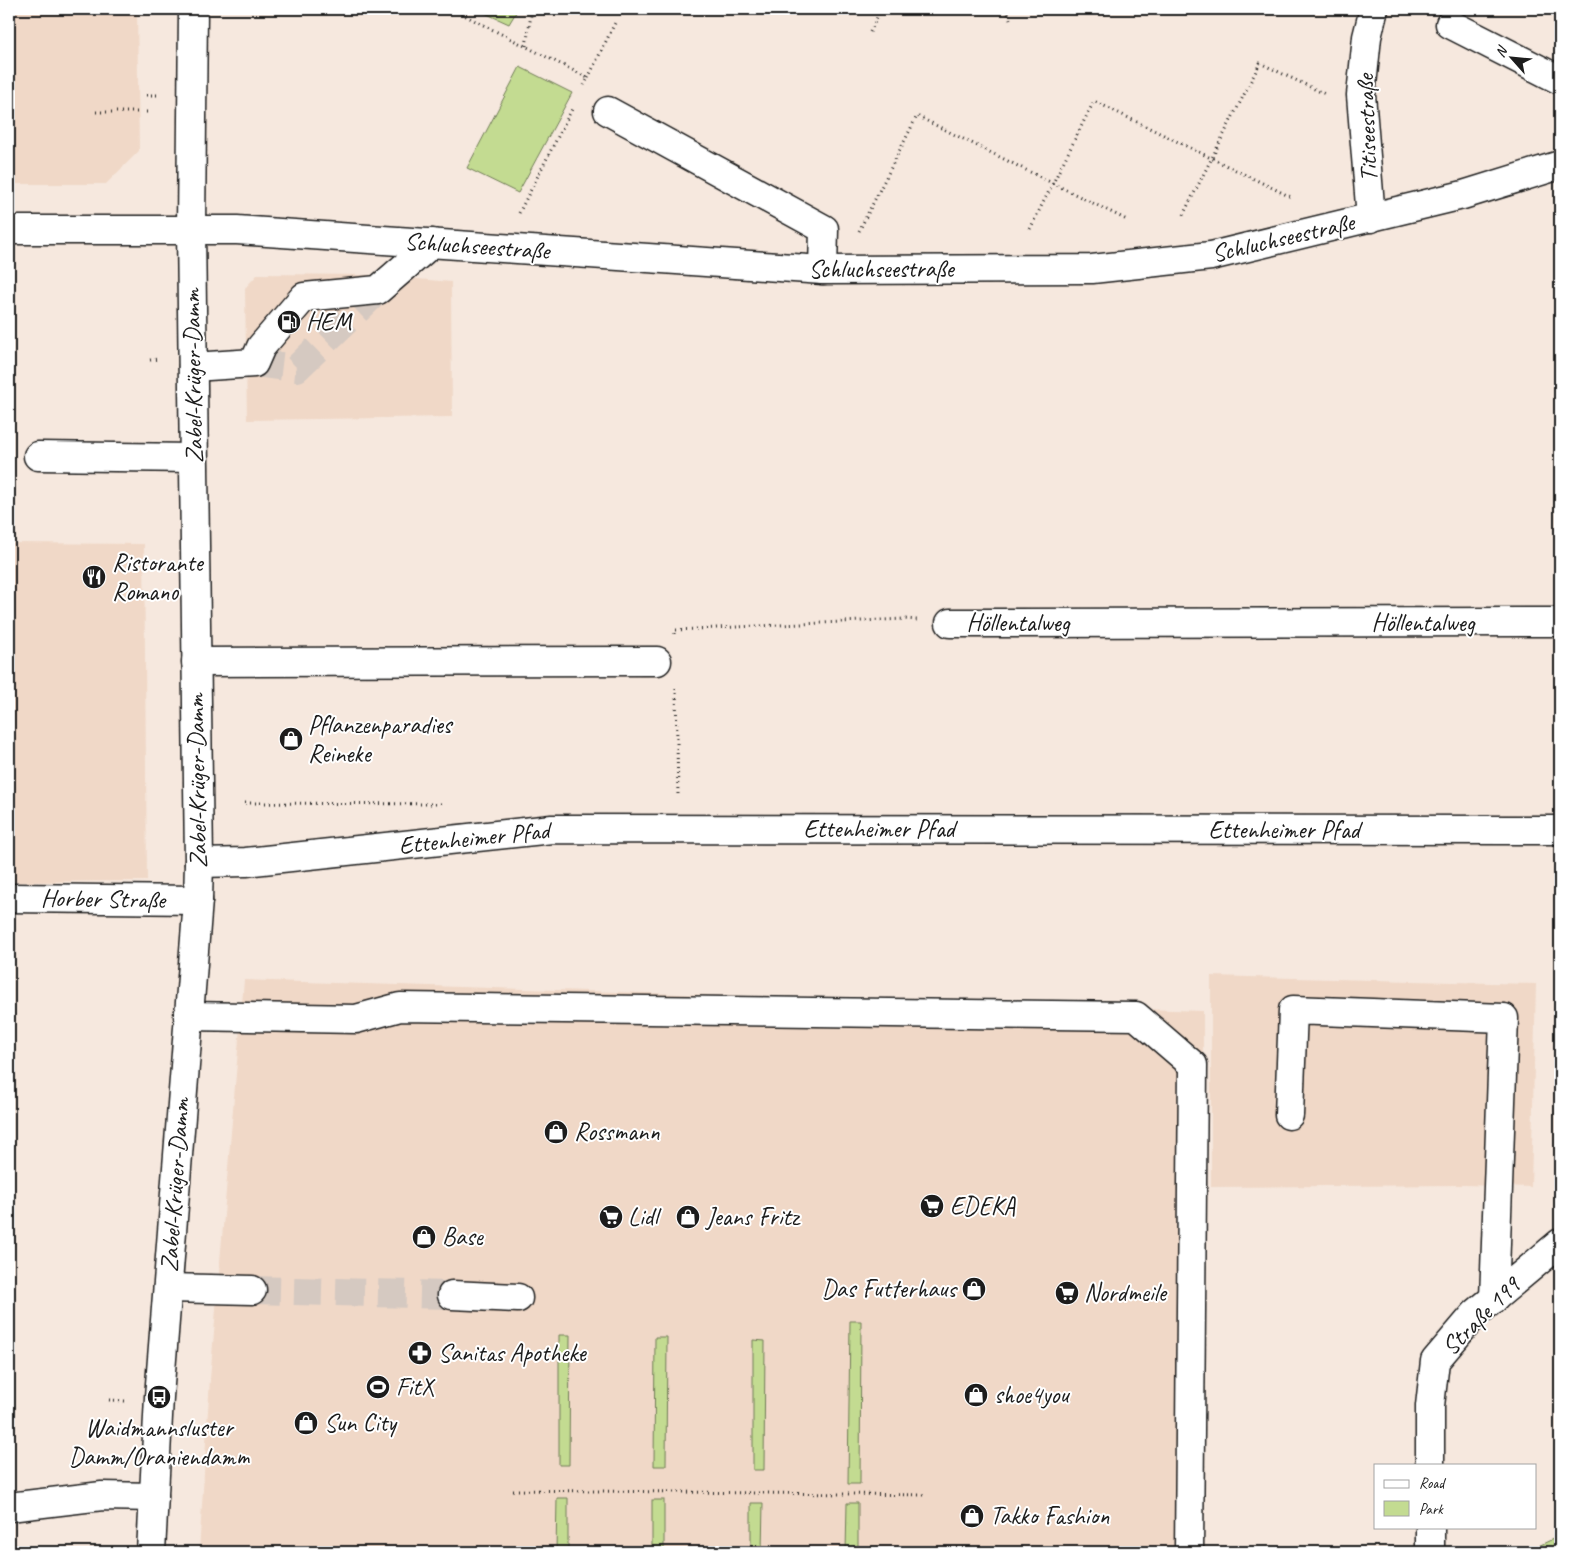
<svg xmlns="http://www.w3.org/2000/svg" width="1569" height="1561" font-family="Caveat,sans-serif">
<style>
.built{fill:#f0d8c7}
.green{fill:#c3db91;stroke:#707c56}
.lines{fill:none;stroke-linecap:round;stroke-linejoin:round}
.minor-tunnel{stroke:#d5c9c1;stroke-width:28;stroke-dasharray:28 14;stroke-linecap:butt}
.minor-casing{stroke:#1c1c1c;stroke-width:31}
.path{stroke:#1c1c1c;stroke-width:3;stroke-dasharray:1 4;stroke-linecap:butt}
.minor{stroke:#fff;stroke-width:28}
.labels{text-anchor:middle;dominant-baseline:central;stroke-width:4;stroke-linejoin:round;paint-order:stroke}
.street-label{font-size:25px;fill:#1c1c1c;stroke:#fff}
.poi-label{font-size:25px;fill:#1c1c1c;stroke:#fff;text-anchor:start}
</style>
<rect width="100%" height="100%" fill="#f6e8de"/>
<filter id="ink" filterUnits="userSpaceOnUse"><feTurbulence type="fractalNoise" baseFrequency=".02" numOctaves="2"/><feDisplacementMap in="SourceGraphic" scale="10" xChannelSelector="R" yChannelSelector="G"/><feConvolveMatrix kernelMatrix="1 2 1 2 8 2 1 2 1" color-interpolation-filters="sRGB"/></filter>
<g filter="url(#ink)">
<g class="built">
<polygon points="9,9 137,9 139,151 106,184 9,184"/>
<polygon points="258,274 373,275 451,282 452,417 247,420 245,288"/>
<polygon points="9,543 144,544 147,881 9,882"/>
<polygon points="1211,976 1536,984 1531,1187 1464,1185 1211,1187"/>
<polygon points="244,980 1203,1011 1204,1552 199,1552 210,1379"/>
</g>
<g class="green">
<polygon points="476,9 518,9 509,24"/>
<polygon points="520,67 572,93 518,193 467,168"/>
<polygon points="850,1321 861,1321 860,1484 848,1484"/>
<polygon points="559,1335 570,1335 569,1465 559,1465"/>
<polygon points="655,1337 667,1337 666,1466 654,1466"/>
<polygon points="753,1340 765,1341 764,1470 753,1470"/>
<polygon points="557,1498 568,1498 568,1552 556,1552"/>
<rect x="652" y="1500" width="12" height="52"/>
<polygon points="751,1503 763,1503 762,1552 751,1552"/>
<polygon points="847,1503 858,1503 858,1552 846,1552"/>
<polygon points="1555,1538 1560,1539 1560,1552 1529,1552 1530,1550"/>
</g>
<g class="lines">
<g class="minor-tunnel">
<polyline points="254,363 297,368 378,290"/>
<polyline points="252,1290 452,1295"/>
</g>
<g class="minor-casing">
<g id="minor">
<polyline points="1450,24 1560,80"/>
<polyline points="608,111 824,229 823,270"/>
<polyline points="1371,218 1361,95 1367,37 1374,9"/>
<polyline points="9,230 237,230 823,270 1092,269 1211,256 1463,195 1560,165"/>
<polyline points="193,367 254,363 261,347 304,297 378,290 432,243"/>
<polyline points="38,456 193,458"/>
<polyline points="950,623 1560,622"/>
<polyline points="196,662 657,661"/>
<polyline points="199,863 246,862 552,829 1560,830"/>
<polyline points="9,898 198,900"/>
<polyline points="188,1016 356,1019 400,1007 1136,1016 1193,1065 1189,1552"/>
<polyline points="1289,1115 1293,1010 1504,1018 1494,1299"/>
<polyline points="168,1288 252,1290"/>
<polyline points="452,1295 518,1298"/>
<polyline points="1430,1465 1430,1406 1435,1361 1475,1314 1560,1243"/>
<polyline points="9,1507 102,1496 154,1497"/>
<polyline points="151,1552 159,1397 198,900 199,863 191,229 193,9"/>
<polyline points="1430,1552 1430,1527"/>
</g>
</g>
<g class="path">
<polyline points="452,9 588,78 584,85"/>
<polyline points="1006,9 1010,19"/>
<polyline points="870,32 881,9"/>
<polyline points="526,46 532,9"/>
<polyline points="588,78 615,23"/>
<polyline points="146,95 159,95"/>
<polyline points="96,112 147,112"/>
<polyline points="519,213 573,107"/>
<polyline points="1183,215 1260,63 1327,95"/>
<polyline points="1030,229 1094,101 1293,198"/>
<polyline points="859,231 917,116 1127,220"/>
<polyline points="150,360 159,359"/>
<polyline points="675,634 675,630 904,619 917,620"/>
<polyline points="676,688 678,796"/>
<polyline points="245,803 445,804"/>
<polyline points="109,1400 126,1401"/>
<polyline points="513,1490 927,1495"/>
</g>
<use href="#minor" class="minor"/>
</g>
</g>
<defs>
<g id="fuel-disc" transform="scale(1.25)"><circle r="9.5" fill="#1c1c1c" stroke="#fff"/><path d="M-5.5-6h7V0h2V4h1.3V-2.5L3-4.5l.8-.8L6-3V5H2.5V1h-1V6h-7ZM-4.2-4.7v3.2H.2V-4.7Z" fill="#fff"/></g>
<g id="restaurant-disc" transform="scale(1.25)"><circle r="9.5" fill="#1c1c1c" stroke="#fff"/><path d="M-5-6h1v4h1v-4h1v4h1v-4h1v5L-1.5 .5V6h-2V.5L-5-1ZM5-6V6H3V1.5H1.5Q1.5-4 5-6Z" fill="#fff"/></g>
<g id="shop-disc" transform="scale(1.25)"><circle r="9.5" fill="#1c1c1c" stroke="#fff"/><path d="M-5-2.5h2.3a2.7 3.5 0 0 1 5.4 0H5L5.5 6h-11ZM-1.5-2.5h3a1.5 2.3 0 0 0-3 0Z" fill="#fff"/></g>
<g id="supermarket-disc" transform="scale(1.25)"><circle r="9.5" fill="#1c1c1c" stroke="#fff"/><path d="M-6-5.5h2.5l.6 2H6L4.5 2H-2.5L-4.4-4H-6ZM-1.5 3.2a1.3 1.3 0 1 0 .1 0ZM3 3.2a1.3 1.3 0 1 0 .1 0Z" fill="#fff"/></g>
<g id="pharmacy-disc" transform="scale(1.25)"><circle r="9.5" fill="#1c1c1c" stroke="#fff"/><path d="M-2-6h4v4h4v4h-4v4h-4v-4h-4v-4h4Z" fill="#fff"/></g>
<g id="stadium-disc" transform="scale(1.25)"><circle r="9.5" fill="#1c1c1c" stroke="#fff"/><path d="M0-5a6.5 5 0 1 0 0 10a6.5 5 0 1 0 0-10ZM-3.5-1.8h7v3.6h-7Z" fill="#fff"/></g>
<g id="bus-disc" transform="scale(1.25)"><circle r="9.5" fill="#1c1c1c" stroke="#fff"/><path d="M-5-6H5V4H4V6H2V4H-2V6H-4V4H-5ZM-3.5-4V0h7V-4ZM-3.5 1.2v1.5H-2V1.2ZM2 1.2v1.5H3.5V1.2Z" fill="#fff"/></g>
</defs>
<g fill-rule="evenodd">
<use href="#fuel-disc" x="289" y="322"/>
<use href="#restaurant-disc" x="94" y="577"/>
<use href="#shop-disc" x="291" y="739"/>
<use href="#shop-disc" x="556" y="1132"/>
<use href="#supermarket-disc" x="932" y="1206"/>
<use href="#supermarket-disc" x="611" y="1217"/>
<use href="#shop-disc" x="688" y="1217"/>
<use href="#shop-disc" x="424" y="1237"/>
<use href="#shop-disc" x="974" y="1289"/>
<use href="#supermarket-disc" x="1067" y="1293"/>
<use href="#pharmacy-disc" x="420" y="1353"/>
<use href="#stadium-disc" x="378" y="1387"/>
<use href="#shop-disc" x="976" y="1395"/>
<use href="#bus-disc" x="159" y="1397"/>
<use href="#shop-disc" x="306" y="1423"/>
<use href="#shop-disc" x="972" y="1516"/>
</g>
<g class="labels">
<g class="street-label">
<text transform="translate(1367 128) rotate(-92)">Titiseestraße</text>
<text transform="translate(1283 238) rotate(-13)">Schluchseestraße</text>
<text transform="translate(477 246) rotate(4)">Schluchseestraße</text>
<text x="881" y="269">Schluchseestraße</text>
<text transform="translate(193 376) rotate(-91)">Zabel-Krüger-Damm</text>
<text x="1018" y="623">Höllentalweg</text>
<text x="1423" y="623">Höllentalweg</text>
<text transform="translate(197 781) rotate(-91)">Zabel-Krüger-Damm</text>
<text x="879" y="829">Ettenheimer Pfad</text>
<text x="1284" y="830">Ettenheimer Pfad</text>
<text transform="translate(474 838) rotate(-6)">Ettenheimer Pfad</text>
<text transform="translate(103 899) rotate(1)">Horber Straße</text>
<text transform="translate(175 1185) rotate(-86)">Zabel-Krüger-Damm</text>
<text transform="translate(1481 1316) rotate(-45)">Straße 199</text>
</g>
<g class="poi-label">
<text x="306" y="322">HEM</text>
<text x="112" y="563">Ristorante<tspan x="112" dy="29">Romano</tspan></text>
<text x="308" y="725">Pflanzenparadies<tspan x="308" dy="29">Reineke</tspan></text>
<text x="574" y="1132">Rossmann</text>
<text x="950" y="1206">EDEKA</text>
<text x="628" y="1217">Lidl</text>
<text x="706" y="1217">Jeans Fritz</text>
<text x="442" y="1237">Base</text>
<text x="956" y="1289" text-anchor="end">Das Futterhaus</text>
<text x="1084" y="1293">Nordmeile</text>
<text x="438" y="1353">Sanitas Apotheke</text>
<text x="396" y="1387">FitX</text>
<text x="994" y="1395">shoe4you</text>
<text x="324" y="1423">Sun City</text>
<text x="159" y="1428" text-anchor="middle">Waidmannsluster<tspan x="159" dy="29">Damm/Oraniendamm</tspan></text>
<text x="990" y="1516">Takko Fashion</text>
</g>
</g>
<rect width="1569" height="1561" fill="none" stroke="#fff" stroke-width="30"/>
<rect x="15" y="15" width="1539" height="1531" fill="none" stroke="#1c1c1c" stroke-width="2" filter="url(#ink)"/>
<rect x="1374" y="1464" width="162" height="65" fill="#ffffff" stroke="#a4a4a4"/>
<rect x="1384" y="1480" width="25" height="8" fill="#ffffff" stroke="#a4a4a4"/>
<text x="1419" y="1488" font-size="15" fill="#1c1c1c">Road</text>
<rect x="1384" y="1501" width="25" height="15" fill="#c3db91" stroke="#a4a4a4"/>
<text x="1419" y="1514" font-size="15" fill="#1c1c1c">Park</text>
<g transform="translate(1512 58) rotate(297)" stroke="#ffffff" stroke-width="4" paint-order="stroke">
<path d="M0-4L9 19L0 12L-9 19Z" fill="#1c1c1c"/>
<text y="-8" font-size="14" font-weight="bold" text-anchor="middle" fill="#1c1c1c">N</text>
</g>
</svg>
